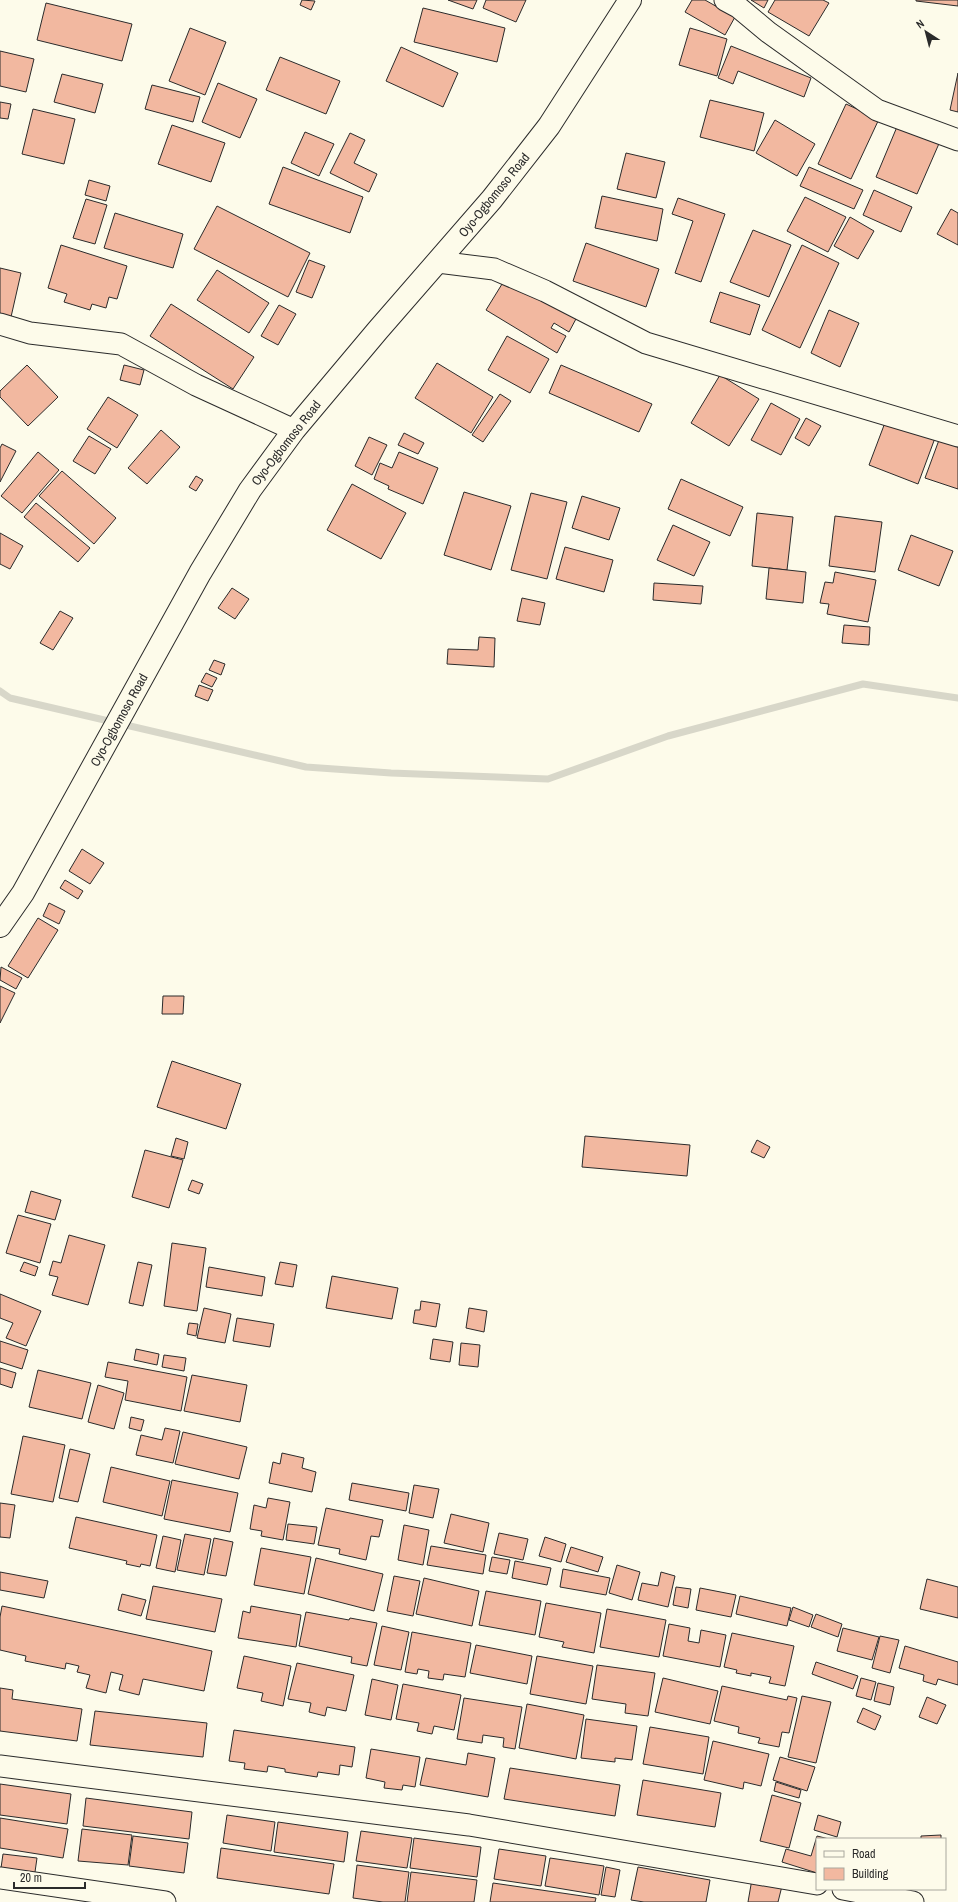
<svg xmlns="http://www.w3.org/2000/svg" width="958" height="1902" font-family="'Archivo Narrow',sans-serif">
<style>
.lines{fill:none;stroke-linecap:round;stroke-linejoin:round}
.stream{stroke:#d8d7c9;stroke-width:7}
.building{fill:#f2b8a0;stroke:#2b2b2b}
.minor-casing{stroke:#2b2b2b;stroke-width:23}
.trunk-casing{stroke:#2b2b2b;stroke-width:24}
.minor{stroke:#fdfbea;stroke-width:21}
.trunk{stroke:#fdfbea;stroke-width:22}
.labels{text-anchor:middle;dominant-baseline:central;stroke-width:3;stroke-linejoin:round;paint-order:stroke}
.street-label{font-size:13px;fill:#2b2b2b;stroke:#fdfbea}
</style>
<rect width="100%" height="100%" fill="#fdfbea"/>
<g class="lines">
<polyline class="stream" points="0,691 10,698 306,767 391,773 548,779 668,736 863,684 958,698"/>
</g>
<g class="building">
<polygon points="302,0 315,1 311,10 300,5"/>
<polygon points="448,0 477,0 473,9"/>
<polygon points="486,0 526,0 516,22 483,8"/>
<polygon points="692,0 705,0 735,17 725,35 685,12"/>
<polygon points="751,0 768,0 764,8"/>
<polygon points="775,0 823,0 829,3 809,36 768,12"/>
<polygon points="958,0 958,6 916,1 916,0"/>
<polygon points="46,3 132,24 122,61 37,40"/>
<polygon points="423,8 505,28 497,62 414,42"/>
<polygon points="190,28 226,42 205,95 169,81"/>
<polygon points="690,28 727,39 717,76 679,65"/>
<polygon points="731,46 811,78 804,97 738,71 733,84 718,78"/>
<polygon points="401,47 458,73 443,107 386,81"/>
<polygon points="0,51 34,59 26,92 0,86"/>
<polygon points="280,57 340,81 326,114 266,90"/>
<polygon points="958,73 958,112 950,110"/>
<polygon points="62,74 103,84 95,113 54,102"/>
<polygon points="218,83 257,99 240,138 202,122"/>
<polygon points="152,85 200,97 193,122 145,109"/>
<polygon points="710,100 764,113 754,151 700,137"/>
<polygon points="0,102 11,104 8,119 0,118"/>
<polygon points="846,104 879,119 851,179 818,164"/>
<polygon points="33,109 75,119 64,164 22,154"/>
<polygon points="775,120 815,144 797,176 756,153"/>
<polygon points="899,122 941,139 917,194 876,177"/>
<polygon points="172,125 225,143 211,182 158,164"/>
<polygon points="305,132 334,144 319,176 291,163"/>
<polygon points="350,133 365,140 354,163 377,174 369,192 330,173"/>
<polygon points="626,153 665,162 656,198 617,189"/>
<polygon points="283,167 363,197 350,233 269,204"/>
<polygon points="809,167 863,190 854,209 800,186"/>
<polygon points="89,180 110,186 106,201 85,195"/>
<polygon points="874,190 912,207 901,232 863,215"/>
<polygon points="602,196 663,209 657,241 595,228"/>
<polygon points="805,197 846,217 828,252 787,231"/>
<polygon points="678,198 725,214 701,282 675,273 693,221 672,214"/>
<polygon points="86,199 107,205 95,244 73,238"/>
<polygon points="217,206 310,253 288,297 194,249"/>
<polygon points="951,209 958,213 958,245 937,234"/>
<polygon points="115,213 183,234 173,268 104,248"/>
<polygon points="850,217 874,231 858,259 834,246"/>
<polygon points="753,230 791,245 769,297 730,282"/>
<polygon points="586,243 659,269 646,307 573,281"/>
<polygon points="61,245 127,266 117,299 109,297 106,308 92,304 90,310 64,302 67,294 48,288"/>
<polygon points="802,245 839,263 800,348 762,330"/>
<polygon points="309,260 325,266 312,298 296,292"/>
<polygon points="0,268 21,273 11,317 0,315"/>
<polygon points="217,270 269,303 249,333 197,300"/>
<polygon points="507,276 577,317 569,332 554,323 551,328 566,336 557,353 486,310"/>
<polygon points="720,292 760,305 750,335 710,322"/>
<polygon points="171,304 254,357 233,389 150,336"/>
<polygon points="279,305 296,314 278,345 261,336"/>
<polygon points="829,310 859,323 840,367 811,353"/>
<polygon points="507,336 549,359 530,393 488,370"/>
<polygon points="437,363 493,397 471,433 415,398"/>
<polygon points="27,365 58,397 28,426 0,397 0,391"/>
<polygon points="124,365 144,370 140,385 120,380"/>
<polygon points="561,365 652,404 639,432 549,393"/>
<polygon points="720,375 759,399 729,446 691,423"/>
<polygon points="500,394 511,401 483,442 472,435"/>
<polygon points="108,397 138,415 117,448 87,429"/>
<polygon points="771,403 800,419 781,455 751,440"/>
<polygon points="806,418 821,426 809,446 795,438"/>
<polygon points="886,420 935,438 918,484 869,465"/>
<polygon points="161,430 180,447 147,484 128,468"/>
<polygon points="404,433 424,443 418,454 398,445"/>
<polygon points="89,436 111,449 95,474 73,461"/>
<polygon points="369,437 387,445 372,475 355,466"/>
<polygon points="939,440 958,447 958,489 925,478"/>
<polygon points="2,444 16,451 0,482 0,448"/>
<polygon points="38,452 59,470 22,513 1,496"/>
<polygon points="399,452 438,468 423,504 388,489 389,486 374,479 380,463 392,468"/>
<polygon points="62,471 116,518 94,544 39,496"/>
<polygon points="196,476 203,480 196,491 189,487"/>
<polygon points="681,479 743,507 730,536 668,509"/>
<polygon points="352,484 406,513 381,559 327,530"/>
<polygon points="464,492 511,506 491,570 444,555"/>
<polygon points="531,493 567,502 547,579 511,570"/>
<polygon points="582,496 620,508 609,540 572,528"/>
<polygon points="36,503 90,548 78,562 24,517"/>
<polygon points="757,513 793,517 787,570 752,566"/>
<polygon points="835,516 882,522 875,572 829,566"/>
<polygon points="673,525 710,542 694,576 657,560"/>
<polygon points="0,533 23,546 10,569 0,564"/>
<polygon points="911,535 953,551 939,586 898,570"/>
<polygon points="565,547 613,560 604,592 556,579"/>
<polygon points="769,568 806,572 803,603 766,599"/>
<polygon points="835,572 876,580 868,622 827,614 829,604 820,603 825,582 833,583"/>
<polygon points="654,583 703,586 701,604 653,600"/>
<polygon points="232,588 249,599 235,619 218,608"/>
<polygon points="522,598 545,603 540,625 517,621"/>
<polygon points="60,611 73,618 53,650 40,643"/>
<polygon points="844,625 870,627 869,645 842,643"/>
<polygon points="479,637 495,638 494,667 447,664 448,649 478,650"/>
<polygon points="214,660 225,664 221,675 209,670"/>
<polygon points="206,673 217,678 212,687 201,682"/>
<polygon points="199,685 213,690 208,701 195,696"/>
<polygon points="82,849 104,863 90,884 69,871"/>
<polygon points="65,880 83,891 78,899 60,888"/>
<polygon points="49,903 65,911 59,924 43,916"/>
<polygon points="38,918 58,930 28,978 8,966"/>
<polygon points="1,967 22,978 16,989 0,980"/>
<polygon points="0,986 15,993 0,1023"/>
<polygon points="163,996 184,996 183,1014 162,1014"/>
<polygon points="172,1061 241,1084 226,1129 157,1107"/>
<polygon points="585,1136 690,1145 687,1176 582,1167"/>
<polygon points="176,1138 188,1142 184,1159 171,1156"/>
<polygon points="757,1140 770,1147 764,1158 751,1152"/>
<polygon points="145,1150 183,1160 169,1208 132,1197"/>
<polygon points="192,1180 203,1184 199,1194 188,1190"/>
<polygon points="31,1191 61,1200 55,1220 25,1212"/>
<polygon points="18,1215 51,1224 40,1263 6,1253"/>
<polygon points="69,1235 105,1245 88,1305 52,1295 58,1277 49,1275 53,1261 61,1263"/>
<polygon points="172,1243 206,1248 197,1311 164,1306"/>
<polygon points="24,1262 38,1267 35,1276 20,1271"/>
<polygon points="138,1262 152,1265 143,1306 129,1303"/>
<polygon points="280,1262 297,1265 293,1287 275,1284"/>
<polygon points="209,1267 265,1277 262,1296 206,1287"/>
<polygon points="332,1276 398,1288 392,1319 326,1308"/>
<polygon points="0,1294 41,1311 26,1346 6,1338 13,1323 0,1318"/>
<polygon points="421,1301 440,1304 436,1327 413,1323 415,1310 420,1310"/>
<polygon points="204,1308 231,1314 225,1343 197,1338"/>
<polygon points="469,1308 487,1311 484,1332 466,1328"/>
<polygon points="237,1318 274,1324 270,1347 233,1341"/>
<polygon points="189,1323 198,1324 196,1336 187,1334"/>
<polygon points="433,1339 453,1342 450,1362 430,1359"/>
<polygon points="0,1341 28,1350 22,1369 0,1362"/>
<polygon points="461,1343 480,1345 478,1367 459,1365"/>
<polygon points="136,1349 159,1354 157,1365 134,1360"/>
<polygon points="164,1355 186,1358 184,1371 162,1367"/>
<polygon points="108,1362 187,1377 181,1411 125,1400 128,1381 105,1377"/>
<polygon points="0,1368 16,1373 12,1388 0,1384"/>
<polygon points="38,1370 91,1383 82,1419 29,1407"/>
<polygon points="192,1375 247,1385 240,1422 184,1411"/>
<polygon points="98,1385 124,1393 114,1429 88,1422"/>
<polygon points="131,1417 144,1420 141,1431 129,1428"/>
<polygon points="165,1428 180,1431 173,1463 136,1455 141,1435 162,1440"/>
<polygon points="183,1432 247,1447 239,1479 175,1464"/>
<polygon points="23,1436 65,1445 53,1502 11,1494"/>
<polygon points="70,1449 90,1454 78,1502 59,1498"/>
<polygon points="282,1453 304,1458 302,1468 316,1472 312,1492 269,1483 273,1462 280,1464"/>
<polygon points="111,1467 170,1481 162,1516 103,1502"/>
<polygon points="172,1480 238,1493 230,1532 164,1519"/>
<polygon points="352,1483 409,1493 406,1511 349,1500"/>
<polygon points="414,1485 439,1489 433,1518 409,1513"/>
<polygon points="268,1498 290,1502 283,1540 261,1536 262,1531 250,1529 254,1505 266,1508"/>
<polygon points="0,1503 15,1505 10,1538 0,1537"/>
<polygon points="326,1508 383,1520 379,1537 371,1536 366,1560 339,1554 340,1549 318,1545"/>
<polygon points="451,1514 489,1523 483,1552 444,1543"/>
<polygon points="76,1517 157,1535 150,1566 141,1564 140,1567 126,1564 127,1561 69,1548"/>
<polygon points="288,1524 317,1527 314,1544 286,1540"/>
<polygon points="404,1525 429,1530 423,1565 398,1560"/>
<polygon points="499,1533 528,1539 523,1560 494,1554"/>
<polygon points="185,1534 211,1539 204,1575 177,1570"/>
<polygon points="163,1536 181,1540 175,1572 156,1568"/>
<polygon points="545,1537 566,1544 561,1562 539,1556"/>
<polygon points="214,1538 233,1542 226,1576 207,1573"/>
<polygon points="431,1546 486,1555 483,1574 427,1565"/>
<polygon points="571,1547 603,1557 598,1572 566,1562"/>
<polygon points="261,1548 311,1557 304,1594 254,1585"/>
<polygon points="492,1557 510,1560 507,1574 489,1571"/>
<polygon points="316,1558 383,1574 374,1611 308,1594"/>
<polygon points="515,1561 551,1568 547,1585 512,1578"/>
<polygon points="617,1565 640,1572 632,1600 609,1593"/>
<polygon points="563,1569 610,1578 606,1595 560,1587"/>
<polygon points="0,1572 48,1581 44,1598 0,1590"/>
<polygon points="661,1572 675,1576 668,1607 638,1600 642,1583 658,1586"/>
<polygon points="394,1576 420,1581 413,1616 387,1611"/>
<polygon points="424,1578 479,1591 472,1626 416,1614"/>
<polygon points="927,1579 958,1587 958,1618 920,1609"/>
<polygon points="153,1586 222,1599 215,1632 146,1619"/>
<polygon points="676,1587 691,1589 688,1608 673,1605"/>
<polygon points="700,1588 736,1595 731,1617 696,1610"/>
<polygon points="486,1591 541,1601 535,1635 479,1625"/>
<polygon points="122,1594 146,1600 141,1616 118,1610"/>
<polygon points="740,1596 791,1608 787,1626 736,1614"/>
<polygon points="546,1603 601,1613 594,1653 562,1647 564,1642 539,1637"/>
<polygon points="2,1606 212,1651 204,1691 143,1679 139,1695 119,1690 123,1675 111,1672 106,1693 86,1688 90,1675 77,1672 79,1666 66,1663 65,1669 25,1661 26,1656 0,1650 0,1617"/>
<polygon points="251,1606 301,1615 296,1647 238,1638 243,1611 250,1613"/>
<polygon points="793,1607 813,1615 809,1627 789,1620"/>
<polygon points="607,1609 666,1620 659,1657 600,1647"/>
<polygon points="306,1612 349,1620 350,1618 377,1623 367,1666 351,1663 352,1657 299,1646"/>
<polygon points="816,1614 842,1624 838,1637 811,1627"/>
<polygon points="669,1624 690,1628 688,1641 699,1643 701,1630 726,1635 720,1667 663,1656"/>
<polygon points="382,1626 409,1632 401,1670 374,1665"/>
<polygon points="843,1628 879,1637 872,1660 837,1651"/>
<polygon points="412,1632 471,1643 465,1677 444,1674 443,1680 428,1678 429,1671 418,1669 417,1674 405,1672"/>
<polygon points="732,1633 794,1646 785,1686 769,1683 771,1677 751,1673 751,1676 736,1673 737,1670 724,1667"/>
<polygon points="880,1636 899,1640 890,1673 872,1668"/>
<polygon points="476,1645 532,1656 527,1684 470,1673"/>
<polygon points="905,1646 958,1662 958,1685 938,1679 936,1685 923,1681 924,1675 899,1668"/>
<polygon points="244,1656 291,1666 283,1706 261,1701 263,1693 237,1688"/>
<polygon points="537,1656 593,1666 586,1704 530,1694"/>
<polygon points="816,1662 858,1676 853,1689 812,1674"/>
<polygon points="297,1663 354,1675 346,1711 327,1707 325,1716 309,1712 311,1703 288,1699"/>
<polygon points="597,1665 655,1673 648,1716 625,1713 626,1704 592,1699"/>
<polygon points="663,1678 718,1691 710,1724 655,1712"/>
<polygon points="861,1678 876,1682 871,1700 856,1696"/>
<polygon points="372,1679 398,1685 391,1720 365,1715"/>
<polygon points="878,1683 894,1687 890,1705 874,1701"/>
<polygon points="403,1684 461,1695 454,1730 434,1726 432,1734 417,1731 419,1723 396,1719"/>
<polygon points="722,1686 787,1700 788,1696 797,1698 789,1733 782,1732 779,1747 758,1743 760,1738 738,1733 739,1727 714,1721"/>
<polygon points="0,1688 13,1690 12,1699 82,1709 77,1741 0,1731"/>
<polygon points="802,1696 831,1702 816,1763 788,1757"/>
<polygon points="927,1697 946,1705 937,1724 919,1717"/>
<polygon points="464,1698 522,1707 515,1749 503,1747 504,1738 483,1735 482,1743 457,1739"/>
<polygon points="527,1704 584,1715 576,1759 519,1748"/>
<polygon points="863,1708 881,1716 875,1730 857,1722"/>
<polygon points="95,1711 207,1723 203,1757 90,1745"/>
<polygon points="586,1719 637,1726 632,1760 615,1758 615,1762 581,1758"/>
<polygon points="650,1727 709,1737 703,1774 643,1764"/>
<polygon points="234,1730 355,1747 352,1767 340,1765 339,1775 318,1772 317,1777 285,1772 285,1769 268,1766 267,1772 244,1769 245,1763 229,1761"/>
<polygon points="713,1741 769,1754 761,1786 744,1782 743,1789 704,1780"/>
<polygon points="371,1749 420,1757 415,1787 403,1785 402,1790 384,1788 385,1782 366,1778"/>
<polygon points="468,1753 495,1758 488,1797 420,1785 426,1758 466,1765"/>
<polygon points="780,1757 815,1767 807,1791 773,1780"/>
<polygon points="510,1768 620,1785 615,1816 504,1799"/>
<polygon points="643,1780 721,1793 715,1827 637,1815"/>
<polygon points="776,1782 801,1790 799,1798 774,1791"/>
<polygon points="0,1784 71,1794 67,1824 0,1815"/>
<polygon points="772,1795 801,1803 789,1848 760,1841"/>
<polygon points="86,1798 192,1812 189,1839 83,1826"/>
<polygon points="227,1815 275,1822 271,1851 223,1843"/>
<polygon points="818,1815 841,1822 837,1837 814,1830"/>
<polygon points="0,1818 68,1829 63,1858 0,1848"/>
<polygon points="278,1822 348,1832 344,1862 274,1852"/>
<polygon points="82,1829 132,1835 128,1865 78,1861"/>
<polygon points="361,1831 412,1838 407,1868 356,1861"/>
<polygon points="941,1835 941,1839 921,1839 921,1836"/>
<polygon points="133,1836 188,1843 184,1873 129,1866"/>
<polygon points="817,1836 829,1839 817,1839 817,1873 782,1862 786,1849 811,1856"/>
<polygon points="414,1838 481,1847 477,1877 410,1868"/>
<polygon points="221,1848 334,1864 329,1894 217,1878"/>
<polygon points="499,1849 546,1856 541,1886 494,1879"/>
<polygon points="3,1854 37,1858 34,1879 0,1875"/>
<polygon points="550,1858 604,1866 599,1895 545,1886"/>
<polygon points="357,1865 409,1872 405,1902 383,1902 353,1898"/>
<polygon points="606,1867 620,1870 615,1897 601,1895"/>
<polygon points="638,1867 710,1880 706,1902 644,1902 631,1900"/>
<polygon points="411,1872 477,1880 474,1902 407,1902"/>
<polygon points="752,1879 782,1886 778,1902 748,1902"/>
<polygon points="493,1883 596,1898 595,1902 490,1902"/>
</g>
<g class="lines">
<g class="minor-casing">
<g id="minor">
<polyline points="725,0 738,7 768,32 877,110 958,140"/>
<polyline points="438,262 494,269 545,291 646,343 958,436"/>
<polyline points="0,324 30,333 121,344 196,385 294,430"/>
<polyline points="0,1766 469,1825 817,1884"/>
<polyline points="0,1878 165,1902"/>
<polyline points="843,1889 913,1902"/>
</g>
</g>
<g class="trunk-casing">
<polyline id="trunk" points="0,926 23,893 200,573 250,490 294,430 378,330 492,199 549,126 630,0"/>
</g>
<use href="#minor" class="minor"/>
<use href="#trunk" class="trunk"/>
</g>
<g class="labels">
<g class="street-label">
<text transform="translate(494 195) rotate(-51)">Oyo-Ogbomoso Road</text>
<text transform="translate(286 443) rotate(-52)">Oyo-Ogbomoso Road</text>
<text transform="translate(119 720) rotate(-61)">Oyo-Ogbomoso Road</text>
</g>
</g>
<rect x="816" y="1838" width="130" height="52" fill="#fdfbea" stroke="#a9a89e"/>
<rect x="824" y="1851" width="20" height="6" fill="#fdfbea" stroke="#a9a89e"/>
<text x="852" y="1858" font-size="12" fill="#2b2b2b">Road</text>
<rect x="824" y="1868" width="20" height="12" fill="#f2b8a0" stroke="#a9a89e"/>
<text x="852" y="1878" font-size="12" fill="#2b2b2b">Building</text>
<g transform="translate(926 32) rotate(324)" stroke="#fdfbea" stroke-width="3" paint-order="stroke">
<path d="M0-3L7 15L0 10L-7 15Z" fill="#2b2b2b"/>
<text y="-6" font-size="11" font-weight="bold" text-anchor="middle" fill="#2b2b2b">N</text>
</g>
<path d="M14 1882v6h71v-6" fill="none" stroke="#2b2b2b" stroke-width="2"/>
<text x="20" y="1882" font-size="12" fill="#2b2b2b" stroke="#fdfbea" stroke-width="3" paint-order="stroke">20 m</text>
</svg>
